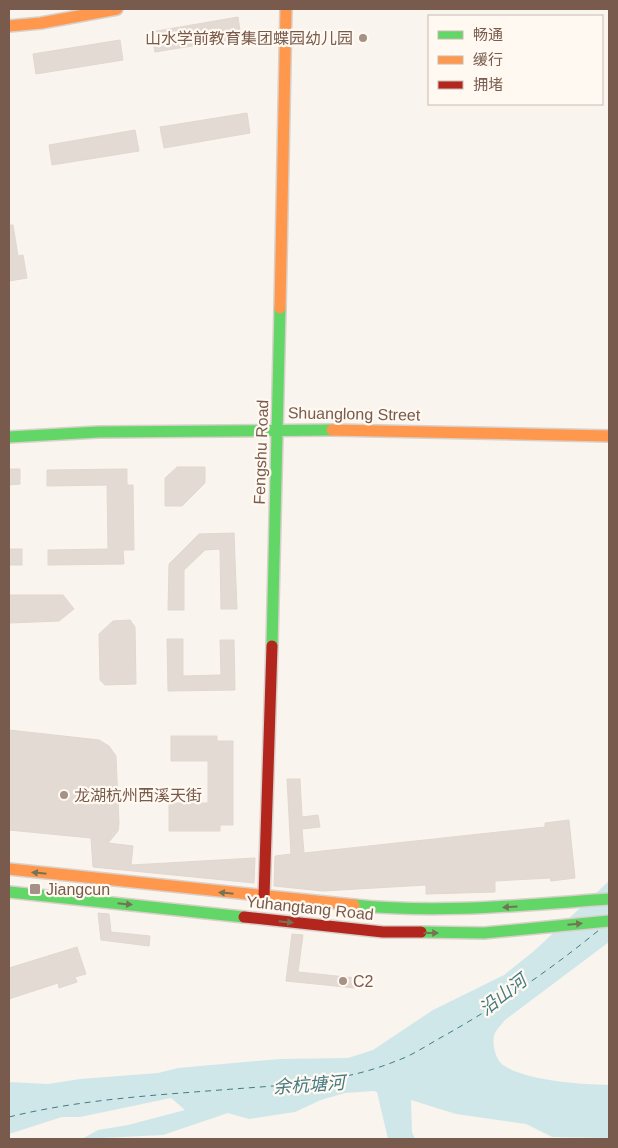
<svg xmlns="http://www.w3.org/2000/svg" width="618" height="1148" font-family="Arial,'Noto Sans SC',sans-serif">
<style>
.water{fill:#d0e7e9}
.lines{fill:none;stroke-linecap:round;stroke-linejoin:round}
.ferry{stroke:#437b84;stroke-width:1;stroke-dasharray:6 5;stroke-linecap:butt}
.building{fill:#e3dad3;stroke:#e2d7d0}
.fast-casing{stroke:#d9d0ca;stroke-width:14}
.slow-casing{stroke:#d9d0ca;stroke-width:14}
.jam-casing{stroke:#d9d0ca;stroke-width:14}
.fast{stroke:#63d668;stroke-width:11}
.slow{stroke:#ff974d;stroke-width:11}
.jam{stroke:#b3261e;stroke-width:11}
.oneway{fill:#747452}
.poi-dot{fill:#a59185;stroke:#fff9f1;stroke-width:2}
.labels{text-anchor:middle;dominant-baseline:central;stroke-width:4.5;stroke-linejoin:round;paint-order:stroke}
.poi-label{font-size:16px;fill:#785b4d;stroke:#fff9f1;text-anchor:start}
.street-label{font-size:16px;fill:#785b4d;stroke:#fff9f1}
.water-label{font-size:18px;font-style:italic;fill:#437b84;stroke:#fff9f1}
</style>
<rect width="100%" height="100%" fill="#f9f4ee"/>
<path class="water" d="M609,881V942L505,1020C501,1025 495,1031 494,1036C492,1045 496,1060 503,1065C527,1081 580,1084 609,1085V1138L552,1137L526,1124L456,1114L411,1100L412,1132L415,1139H388L377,1092L374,1091L345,1093L321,1100L295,1112L249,1119L228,1113L163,1135L82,1139L98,1130L128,1125L185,1110L171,1098L80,1117H62L9,1134V1139V1082L48,1084L80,1079L158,1073L178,1068L280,1059L348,1058L373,1050L433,1010L504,975L534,951Z"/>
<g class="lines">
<path class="ferry" d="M9,1117C82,1099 158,1095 233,1089C287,1085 345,1082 396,1061C411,1056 426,1046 440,1038C496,1007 549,971 599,930"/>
</g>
<g class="building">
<polygon points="238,17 241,38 155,52 151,32"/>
<polygon points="120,40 123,60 36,74 33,54"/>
<polygon points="247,113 250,133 164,148 160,127"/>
<polygon points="135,130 139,151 52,165 49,145"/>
<polygon points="9,225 13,225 18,256 23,255 27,278 9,281"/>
<polygon points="177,467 205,467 205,483 182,506 165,506 165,478"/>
<polygon points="9,469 20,469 20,484 9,485"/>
<polygon points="127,469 127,485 133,485 134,550 123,550 124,564 48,565 48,550 108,549 107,485 47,486 47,470"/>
<polygon points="234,533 237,609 221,609 220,549 205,550 184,570 184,610 168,610 169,564 199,534"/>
<rect x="9" y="549" width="13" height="16"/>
<polygon points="9,595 63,595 74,609 59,621 9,623"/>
<polygon points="130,620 135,627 136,684 105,685 100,680 99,634 113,621"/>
<polygon points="167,639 183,639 183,676 221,675 220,640 234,640 235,690 168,691"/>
<polygon points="9,730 99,740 109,746 116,756 119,823 118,831 108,843 133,846 131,865 255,858 254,883 93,867 91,838 9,830"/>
<polygon points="171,736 217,736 217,741 233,741 233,825 220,825 220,831 169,831 169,803 208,803 208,761 171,761"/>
<polygon points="287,779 300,779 302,817 318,815 320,827 302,829 304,853 545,827 545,823 569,820 575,878 551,881 550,878 495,881 495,892 426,894 426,885 323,891 274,886 275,856 291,854"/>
<polygon points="98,913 109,914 111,932 150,936 149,946 101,940"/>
<polygon points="292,934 303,935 298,972 356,978 355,988 286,981"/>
<polygon points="77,947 86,974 75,977 77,982 59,988 58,983 9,999 9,968"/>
</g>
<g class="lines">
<g class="fast-casing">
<g id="fast">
<polyline points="9,437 98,432 332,430"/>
<polyline points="272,646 280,308"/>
<polyline points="9,892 244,917"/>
<path d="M354,905C439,914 524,905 609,899"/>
<polyline points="421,932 484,933 609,921"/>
</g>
</g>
<g class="slow-casing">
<g id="slow">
<polyline points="9,26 41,23 117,9"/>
<polyline points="280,308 286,9"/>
<polyline points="332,430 609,436"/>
<polyline points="9,869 354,905"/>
</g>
</g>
<g class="jam-casing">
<g id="jam">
<polyline points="264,897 272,646"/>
<polyline points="244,917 383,932 421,932"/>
</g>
</g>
<use href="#fast" class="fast"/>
<use href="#slow" class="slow"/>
<use href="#jam" class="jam"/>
</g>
<defs><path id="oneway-solid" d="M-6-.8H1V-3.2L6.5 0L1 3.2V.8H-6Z" transform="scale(1.25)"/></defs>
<g class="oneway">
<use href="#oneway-solid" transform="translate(39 873) rotate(-174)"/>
<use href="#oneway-solid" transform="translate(226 893) rotate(-174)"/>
<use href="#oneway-solid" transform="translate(125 904) rotate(6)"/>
<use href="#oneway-solid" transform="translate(510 907) rotate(177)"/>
<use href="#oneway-solid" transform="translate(286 922) rotate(6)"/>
<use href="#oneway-solid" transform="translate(575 924) rotate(-5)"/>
<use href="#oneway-solid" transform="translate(431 933)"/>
</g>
<g class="poi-dot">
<circle cx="363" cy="38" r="5"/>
<circle cx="64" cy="795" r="5"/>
<rect x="29" y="883" width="12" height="12" rx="2.5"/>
<circle cx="343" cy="981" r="5"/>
</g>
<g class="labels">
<g class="poi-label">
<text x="353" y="38" text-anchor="end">山水学前教育集团蝶园幼儿园</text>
<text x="74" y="795">龙湖杭州西溪天街</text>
<text x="46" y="889">Jiangcun</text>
<text x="353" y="981">C2</text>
</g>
<g class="street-label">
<text transform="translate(354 414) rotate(1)">Shuanglong Street</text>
<text transform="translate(261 452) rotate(-88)">Fengshu Road</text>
<text transform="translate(310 908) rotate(6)">Yuhangtang Road</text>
</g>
<g class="water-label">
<text transform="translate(503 995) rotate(-38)">沿山河</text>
<text transform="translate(309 1085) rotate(-4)">余杭塘河</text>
</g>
</g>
<rect width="618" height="1148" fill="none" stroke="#785b4d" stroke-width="20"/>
<rect x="428" y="15" width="175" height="90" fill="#fff9f1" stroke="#c9baaf"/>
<rect x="438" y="31" width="25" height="8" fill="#63d668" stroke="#c9baaf"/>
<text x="473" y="40" font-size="15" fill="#785b4d">畅通</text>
<rect x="438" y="56" width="25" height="8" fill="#ff974d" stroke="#c9baaf"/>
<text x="473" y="65" font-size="15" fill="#785b4d">缓行</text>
<rect x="438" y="81" width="25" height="8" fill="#b3261e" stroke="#c9baaf"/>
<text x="473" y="90" font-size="15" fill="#785b4d">拥堵</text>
</svg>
